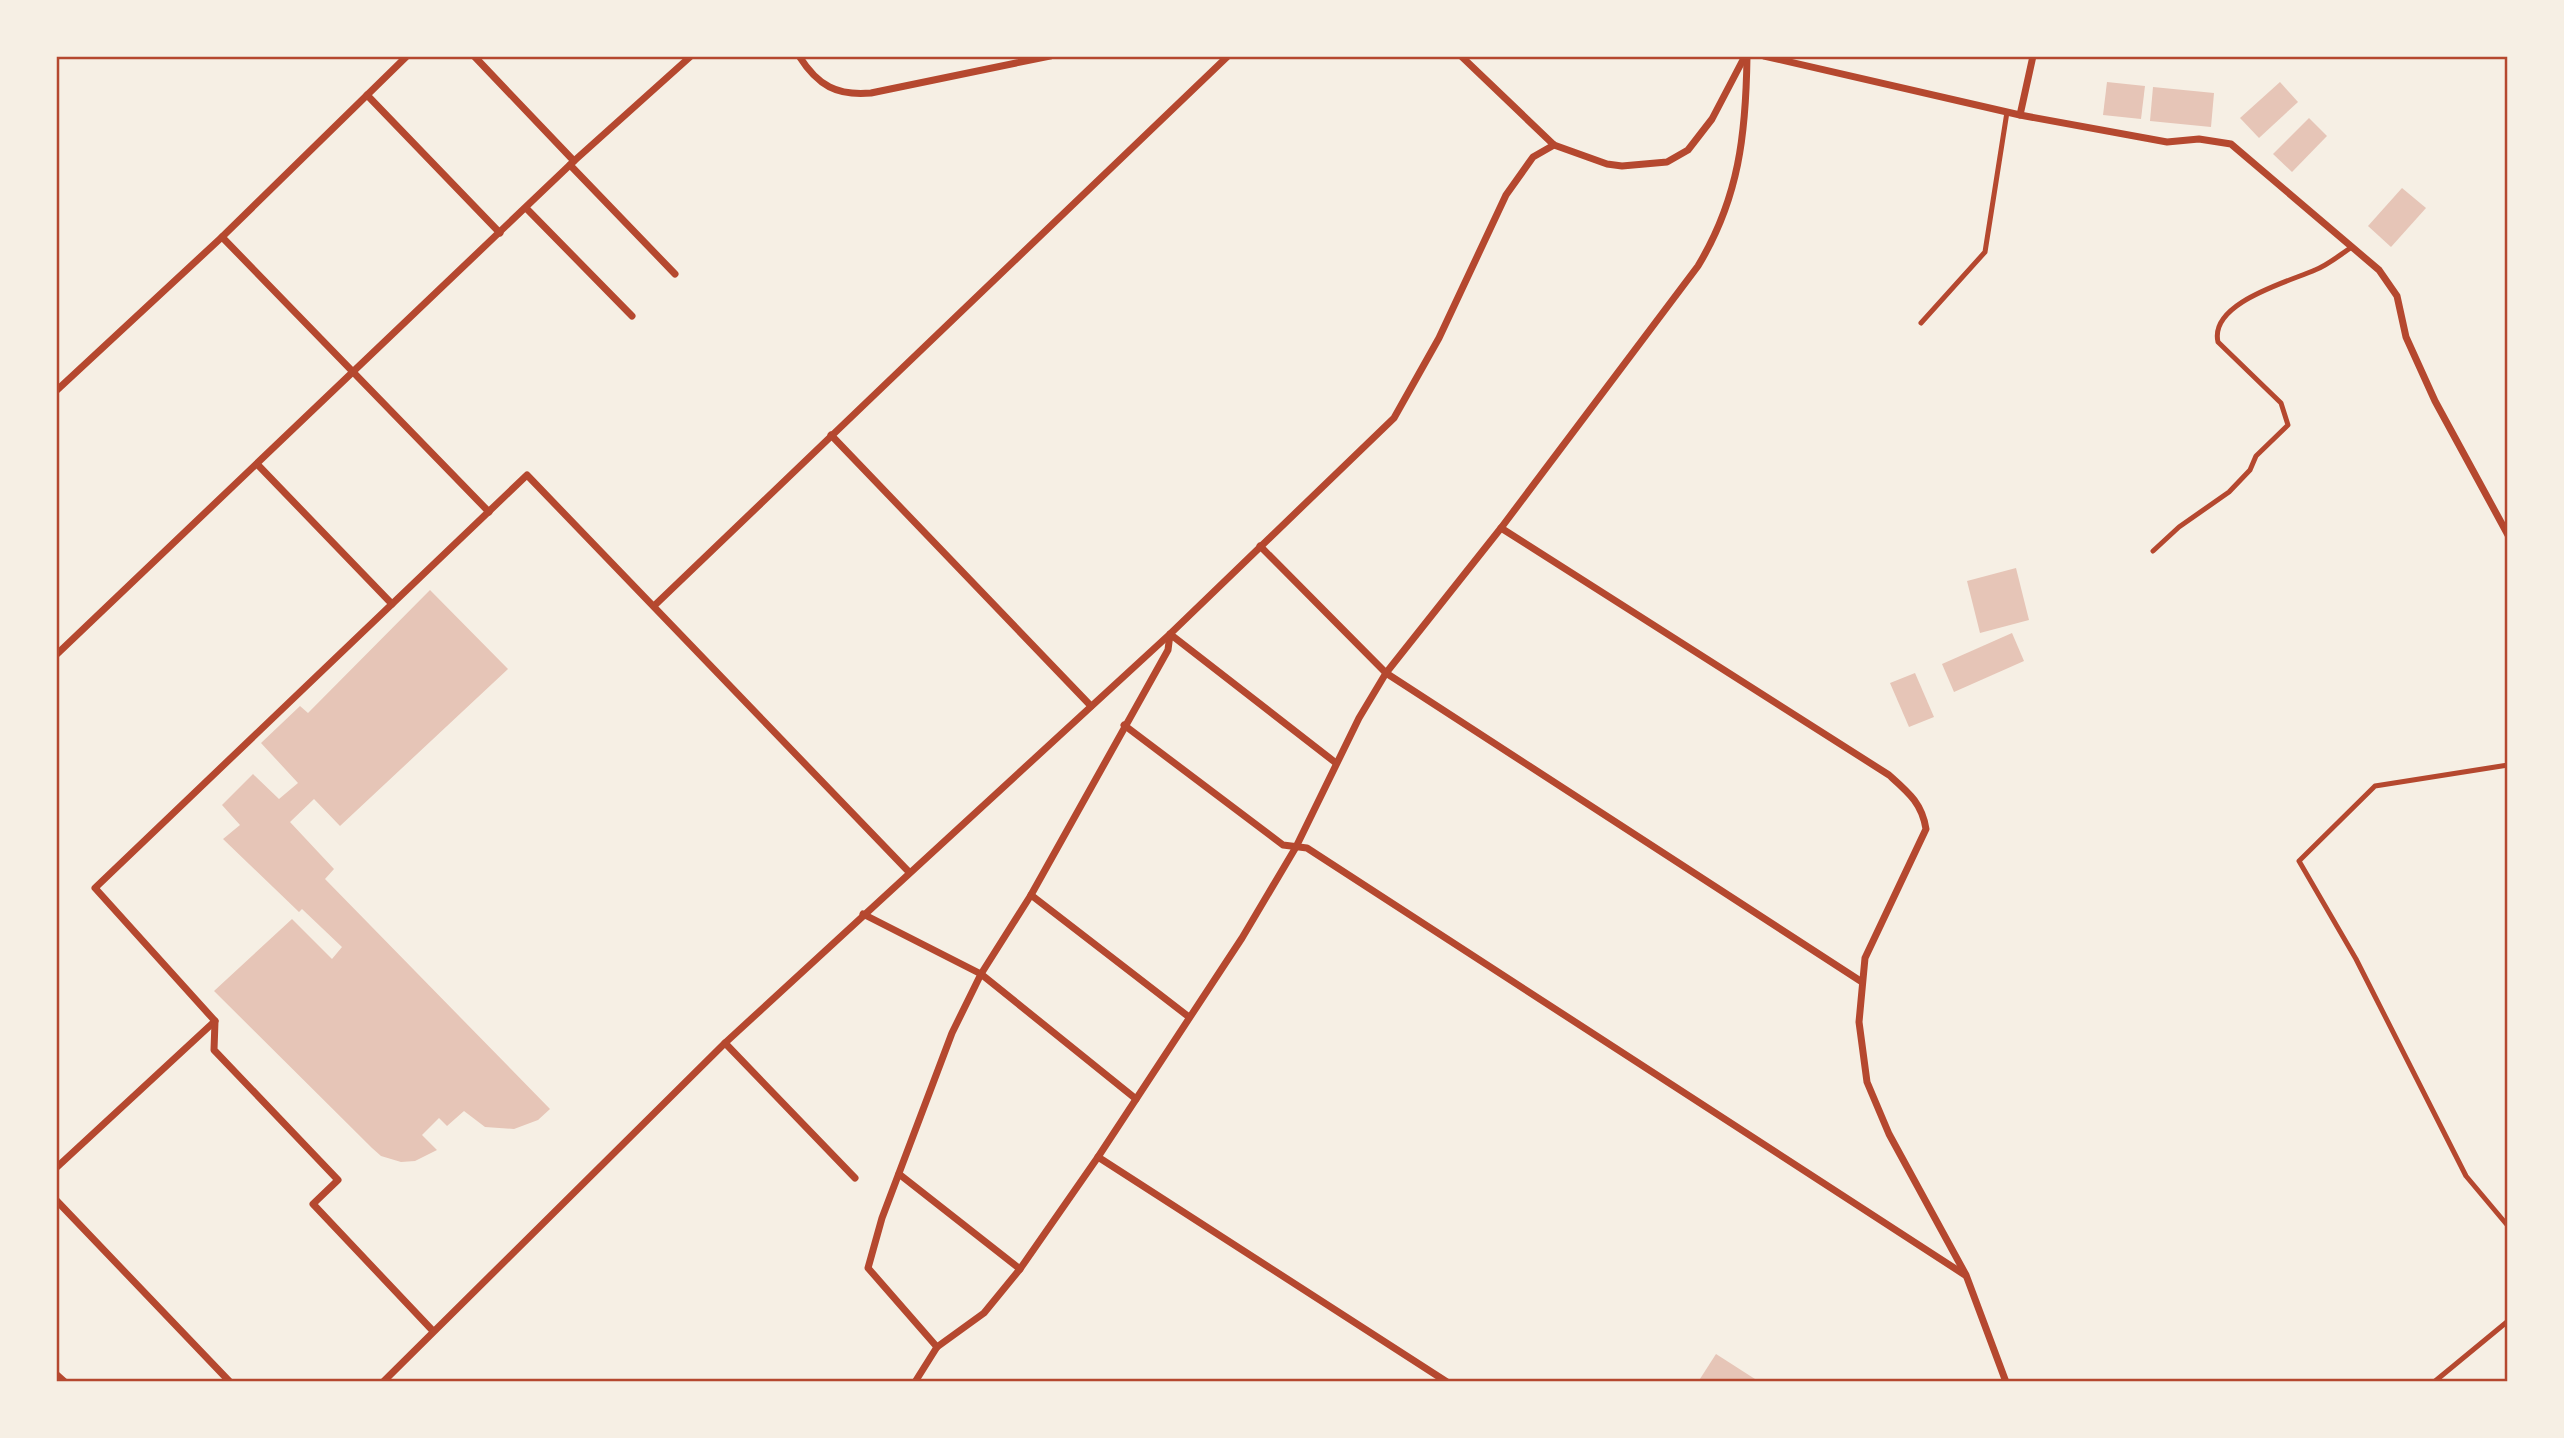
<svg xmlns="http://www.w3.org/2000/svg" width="2564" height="1438" font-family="Spectral,serif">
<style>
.building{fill:#e6c5b7}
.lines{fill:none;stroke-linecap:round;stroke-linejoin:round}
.service{stroke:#b5482f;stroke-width:5}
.minor{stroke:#b5482f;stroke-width:7}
.neatline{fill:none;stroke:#b5482f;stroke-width:2.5}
</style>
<rect width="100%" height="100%" fill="#f6efe4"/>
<g class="building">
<polygon points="2107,82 2145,86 2141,119 2103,115"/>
<polygon points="2280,82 2298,102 2259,138 2240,118"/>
<polygon points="2153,87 2214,93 2211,127 2150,121"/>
<polygon points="2309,118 2327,136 2292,172 2273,154"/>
<polygon points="2402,188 2426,208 2391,247 2368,226"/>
<polygon points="2016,568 2029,620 1980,633 1967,581"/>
<polygon points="430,590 508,669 340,826 314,799 290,822 334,869 325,879 550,1109 538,1120 514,1129 485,1127 464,1111 447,1126 439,1118 422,1135 437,1150 415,1161 401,1162 381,1156 372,1148 214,991 292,919 332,959 342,947 302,909 299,912 223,839 240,825 222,805 253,774 279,799 298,783 261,743 300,706 308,713"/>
<polygon points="2012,633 2024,661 1954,692 1942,664"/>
<polygon points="1915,673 1934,717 1909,727 1890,683"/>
<polygon points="1716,1354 1755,1379 1753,1382 1698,1382"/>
</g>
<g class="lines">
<g class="service">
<polyline points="1921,323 1985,252 2007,112"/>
<path d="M2153,551L2179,527L2229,492L2250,470L2256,456L2288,425L2281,403L2218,342C2209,303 2288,282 2315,270C2328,265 2341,254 2352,247"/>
<polyline points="2508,765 2375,786 2299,861 2356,959 2466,1176 2508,1226"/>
<polyline points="2434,1382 2508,1321"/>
</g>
<g class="minor">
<polyline points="474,56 574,161"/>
<path d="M799,56C818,86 837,96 871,93L1050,56"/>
<polyline points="1461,56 1554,145 1607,164 1622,166 1667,162 1688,150 1712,119 1745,56"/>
<polyline points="1764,56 2020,115 2167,142 2199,139 2231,144 2379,270 2397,296 2406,337 2435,401 2508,535"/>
<polyline points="367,95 500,233"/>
<polyline points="2020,115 2033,56"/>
<polyline points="570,165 675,274"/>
<polyline points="526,208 632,316"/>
<polyline points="222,237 489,512"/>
<polyline points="56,391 222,237 407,56"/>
<polyline points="831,435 1091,706"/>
<polyline points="257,464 392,604"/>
<path d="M1501,528L1889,775C1908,792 1922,803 1926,829L1865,958L1859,1022L1867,1082L1889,1134L1966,1275L2006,1382"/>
<polyline points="1260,546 1386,673 1862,982"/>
<polyline points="655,605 1228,56"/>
<polyline points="56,655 574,161 691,56"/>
<polyline points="1124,725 1283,845 1307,848 1965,1275"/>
<polyline points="1031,895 1189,1017"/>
<polyline points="863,914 981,974 1136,1099"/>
<polyline points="725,1043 855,1178"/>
<polyline points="1098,1157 1447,1382"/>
<polyline points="56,1168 215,1021"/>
<polyline points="899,1174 1020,1269"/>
<polyline points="56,1200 230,1382"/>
<polyline points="433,1331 313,1204 338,1180 214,1050 215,1021 95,888 527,475 909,872"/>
<polyline points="937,1347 868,1268 882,1218 952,1033 981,974 1031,895 1168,650 1170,634 1336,763"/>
<polyline points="56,1374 65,1382"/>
<polyline points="383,1382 725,1043 1170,634 1394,418 1439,338 1506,195 1533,157 1554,145"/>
<path d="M915,1382L937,1347L984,1313L1020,1269L1098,1157L1242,938L1296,847L1359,718L1386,673L1501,528L1698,266C1739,198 1746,134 1747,56"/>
</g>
</g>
<rect width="2564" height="1438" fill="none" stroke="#f6efe4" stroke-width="116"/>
<rect x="58" y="58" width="2448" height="1322" class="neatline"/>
</svg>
